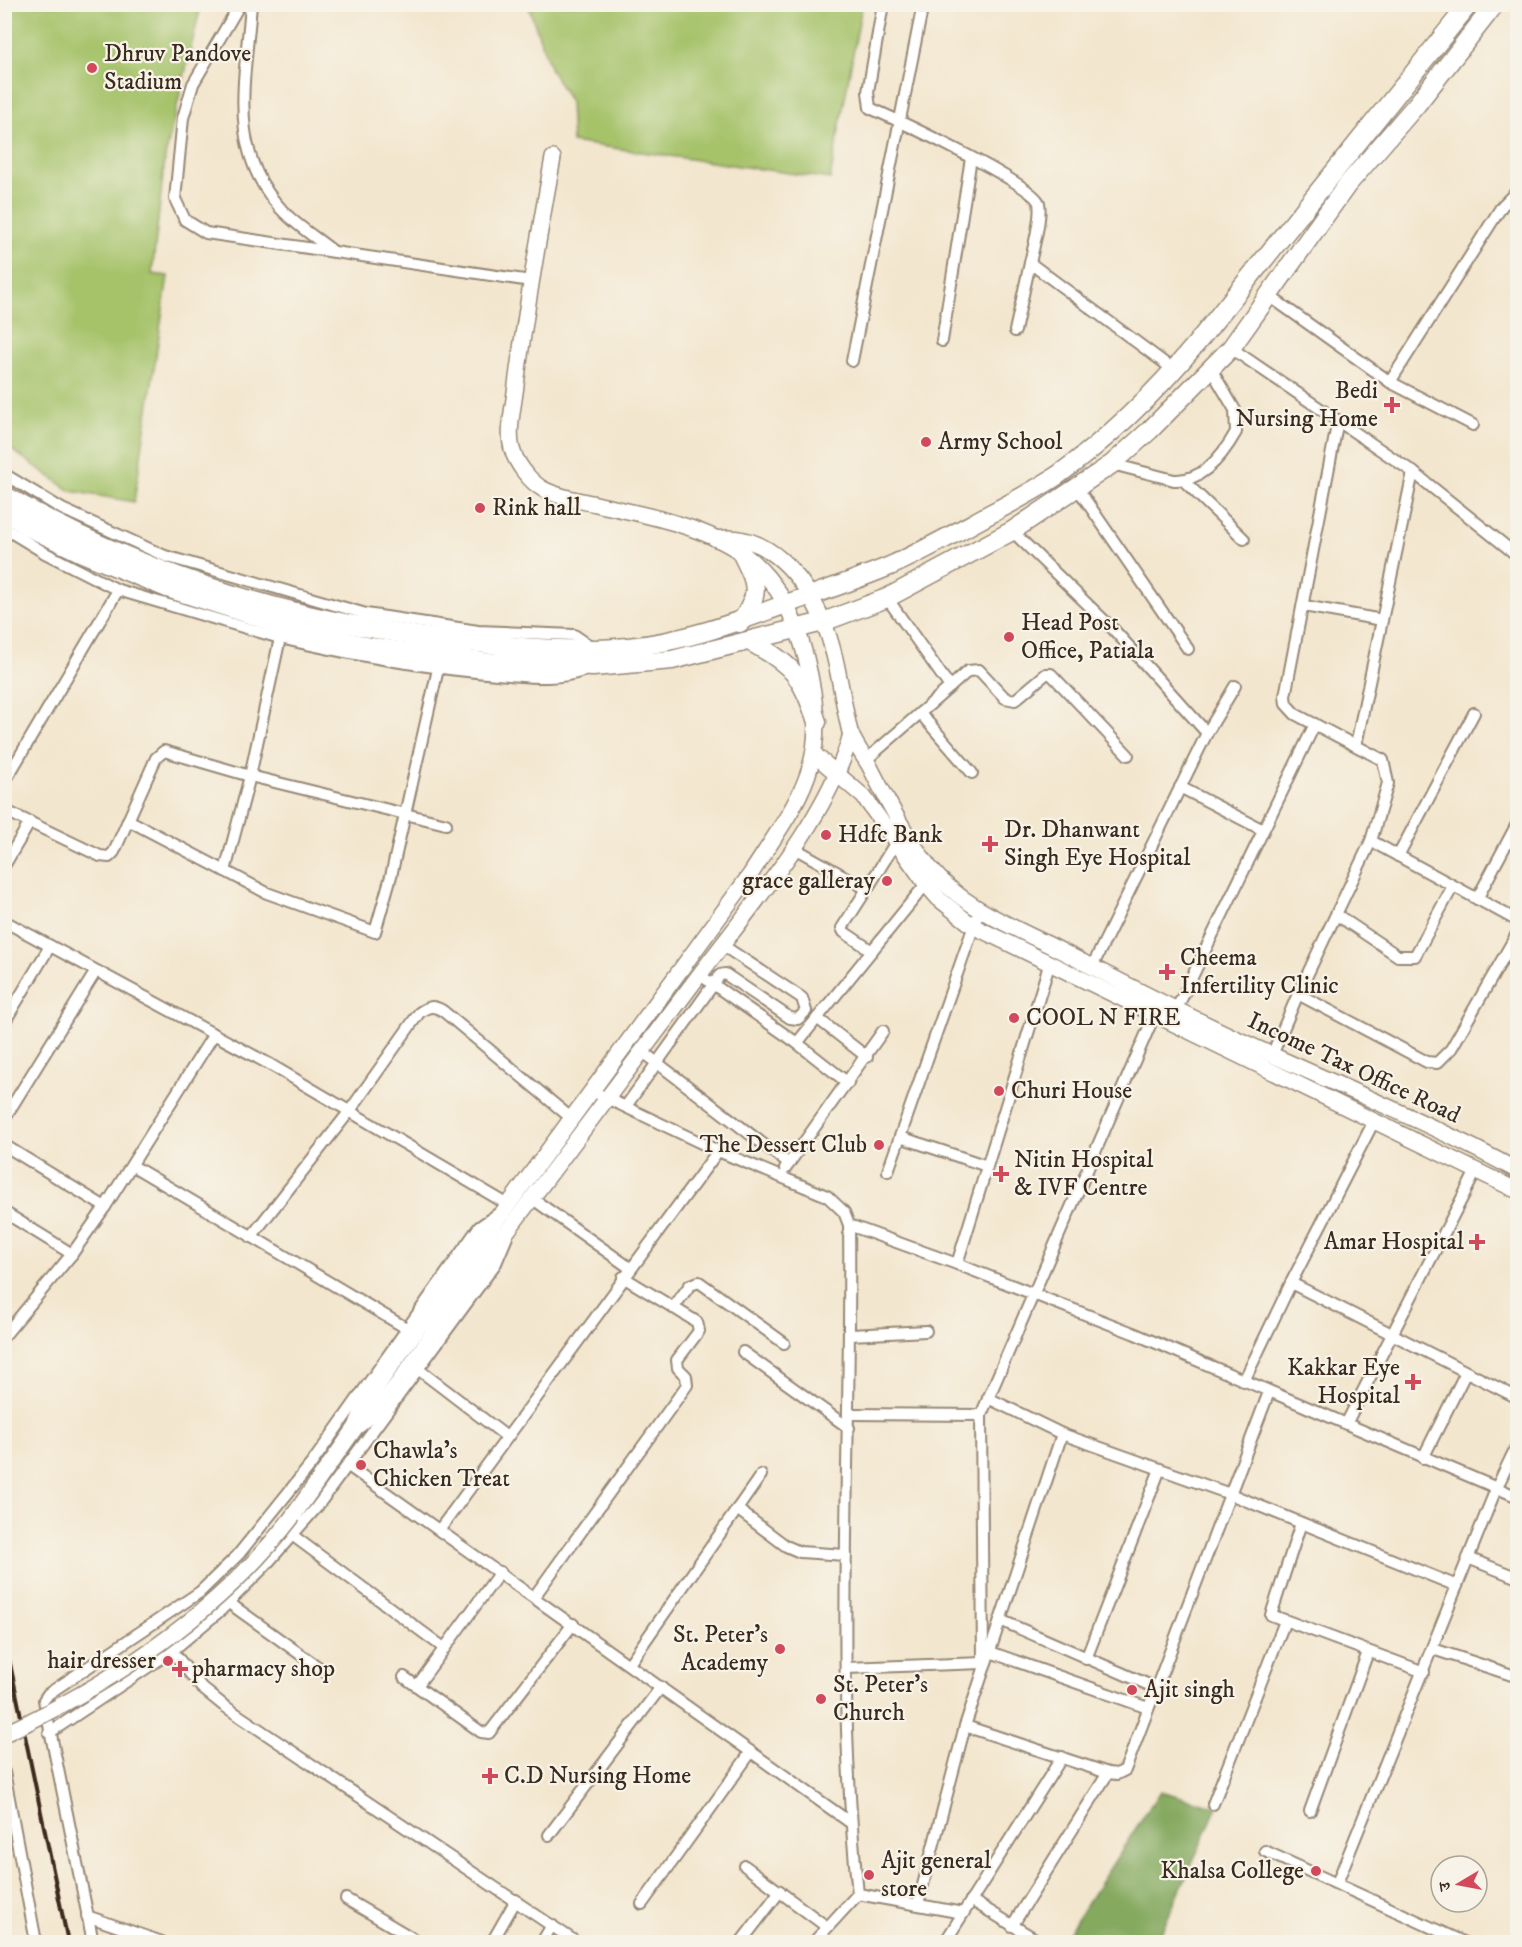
<svg xmlns="http://www.w3.org/2000/svg" width="1522" height="1947" font-family="'IM FELL DW Pica','Noto Serif Devanagari',serif">
<style>
.green{fill:#a6c36a;stroke:#707644;stroke-width:1.5}
.forest{fill:#84a95e;stroke:#606a3e;stroke-width:1.5}
.lines{fill:none;stroke-linecap:round;stroke-linejoin:round}
.street-casing{stroke:#978876;stroke-width:14}
.secondary-casing{stroke:#978876;stroke-width:18}
.primary-casing{stroke:#978876;stroke-width:21}
.street{stroke:#fff;stroke-width:10}
.secondary{stroke:#fff;stroke-width:15}
.primary{stroke:#fff;stroke-width:18}
.rail{stroke:#3b2a1e;stroke-width:4}
.secondary-bridge-casing{stroke:#978876;stroke-width:18;stroke-linecap:butt}
.secondary-bridge{stroke:#fff;stroke-width:15}
.poi-dot{fill:#d1495b;stroke:#f7f3e8;stroke-width:2}
.labels{text-anchor:middle;dominant-baseline:central;stroke-width:4.5;stroke-linejoin:round;paint-order:stroke}
.poi-label{font-size:24px;fill:#3b2a1e;stroke:#f7f3e8;text-anchor:start}
.street-label{font-size:24px;fill:#3b2a1e;stroke:#f7f3e8}
</style>
<rect width="100%" height="100%" fill="#f7f3e8"/>
<filter id="ink" filterUnits="userSpaceOnUse"><feTurbulence type="fractalNoise" baseFrequency=".0167" numOctaves="2"/><feDisplacementMap in="SourceGraphic" scale="12" xChannelSelector="R" yChannelSelector="G"/><feConvolveMatrix kernelMatrix="1 2 1 2 8 2 1 2 1" color-interpolation-filters="sRGB"/></filter>
<filter id="wash" filterUnits="userSpaceOnUse"><feTurbulence type="fractalNoise" baseFrequency=".008" numOctaves="4" result="noise"/><feDisplacementMap in="SourceGraphic" scale="24" xChannelSelector="R" yChannelSelector="G"/><feGaussianBlur stdDeviation="1.35" result="paint"/><feColorMatrix in="noise" values="0 0 0 0 0 0 0 0 0 0 0 0 0 0 0 0 0 1.4 0 .05"/><feComposite in="paint" operator="in"/></filter>
<g filter="url(#wash)">
<rect width="100%" height="100%" fill="#f3e6ce"/>
<g class="green">
<polygon points="4,5 201,5 165,157 152,274 168,276 134,502 71,491 5,445"/>
<polygon points="528,5 862,5 830,179 572,142 570,102 551,70"/>
</g>
<polygon class="forest" points="1160,1791 1217,1807 1157,1942 1062,1942"/>
</g>
<g filter="url(#ink)">
<g class="lines">
<g class="street-casing">
<g id="street">
<polyline points="240,4 193,84 183,118 175,199 185,220 206,233 531,281"/>
<path d="M251,4C246,78 226,149 281,209C295,225 317,238 334,252"/>
<path d="M883,4L868,92L870,108C895,119 1034,184 1039,203C1042,217 1033,249 1030,263L1174,370"/>
<polyline points="1268,295 1390,382 1473,425"/>
<polyline points="1015,331 1030,263"/>
<polyline points="942,341 971,158"/>
<polyline points="1231,348 1413,472 1518,556"/>
<polyline points="852,361 923,4"/>
<polyline points="1390,382 1502,206 1518,190"/>
<path d="M1112,464L1174,480C1202,482 1223,455 1236,432L1235,410L1211,369"/>
<polyline points="4,474 62,509 165,556 366,614 478,631 574,635 593,648"/>
<polyline points="1184,481 1244,539"/>
<polyline points="1078,489 1188,649"/>
<polyline points="4,528 45,553 118,590 280,638"/>
<polyline points="1012,531 1114,630 1207,733"/>
<polyline points="1304,606 1382,620"/>
<polyline points="950,687 968,671 979,670 1005,698 1015,700 1046,674 1051,674 1128,755"/>
<polyline points="920,713 972,773"/>
<polyline points="1356,745 1413,472"/>
<polyline points="866,760 950,687 887,598"/>
<polyline points="4,783 118,590"/>
<polyline points="1180,787 1263,830"/>
<polyline points="4,810 100,856 109,857 114,852 156,758 164,751 250,776 446,824"/>
<polyline points="128,820 267,893 375,932 391,876 438,669"/>
<polyline points="1371,841 1518,921"/>
<polyline points="794,848 867,889 842,928 844,932 872,951"/>
<polyline points="1398,856 1474,713"/>
<polyline points="4,866 30,822"/>
<path d="M225,871L250,776L280,638C352,655 423,668 497,674C526,676 555,681 583,671"/>
<polyline points="867,889 896,842"/>
<polyline points="1477,899 1518,822"/>
<polyline points="1337,915 1398,956 1415,956 1453,886"/>
<polyline points="4,921 271,1065 507,1204"/>
<polyline points="1092,967 1207,733 1235,686"/>
<polyline points="707,980 797,1043"/>
<polyline points="1298,994 1427,1062 1437,1063 1451,1049 1518,932"/>
<polyline points="1176,1010 1315,724"/>
<polyline points="817,1018 867,1057"/>
<polyline points="4,1023 50,946"/>
<polyline points="643,1052 789,1164"/>
<polyline points="1272,1055 1298,994 1371,841 1388,783 1383,760 1295,714 1286,704 1285,696 1338,420"/>
<polyline points="848,1083 797,1043 926,884"/>
<polyline points="592,1091 718,1151 827,1196 844,1212 849,1225 957,1264 1133,1333 1518,1497"/>
<polyline points="626,1106 720,975 725,974 790,1018 798,1019 806,1011 802,998 722,945"/>
<polyline points="4,1119 96,971"/>
<polyline points="1374,1121 1291,1283 1518,1398"/>
<polyline points="900,1137 987,1166"/>
<polyline points="4,1145 105,1207"/>
<polyline points="133,1166 406,1328"/>
<polyline points="785,1169 883,1031"/>
<polyline points="888,1171 979,911"/>
<polyline points="533,1199 630,1268"/>
<polyline points="4,1212 72,1254"/>
<path d="M251,1237L349,1112L419,1013C428,1006 433,1005 443,1011L571,1118"/>
<polyline points="957,1264 1050,962"/>
<polyline points="673,1308 690,1285 699,1282 784,1343"/>
<polyline points="851,1335 926,1331"/>
<polyline points="4,1336 72,1254 105,1207 214,1034"/>
<polyline points="743,1352 849,1428"/>
<polyline points="418,1369 507,1437"/>
<polyline points="1244,1381 1291,1283"/>
<polyline points="988,1398 1062,1434"/>
<polyline points="849,1414 981,1415 983,1661"/>
<polyline points="981,1415 1154,1016"/>
<polyline points="1346,1424 1476,1171"/>
<polyline points="1423,1458 1466,1372"/>
<polyline points="347,1465 851,1823"/>
<polyline points="737,1509 786,1546 800,1552 846,1555"/>
<polyline points="1301,1523 1271,1615 1424,1672"/>
<polyline points="440,1529 718,1151"/>
<polyline points="292,1535 444,1648"/>
<polyline points="1468,1558 1518,1578"/>
<polyline points="534,1597 687,1385 686,1376 678,1368 677,1360 699,1331 697,1322 623,1277"/>
<polyline points="229,1603 325,1672"/>
<polyline points="1000,1620 1156,1688"/>
<polyline points="1433,1649 1518,1677"/>
<polyline points="172,1651 202,1688 223,1705 576,1942"/>
<polyline points="990,1652 1148,1708"/>
<polyline points="1086,1659 1160,1469"/>
<polyline points="629,1664 761,1475"/>
<polyline points="846,1668 983,1663"/>
<polyline points="404,1677 481,1732 489,1733 573,1624"/>
<polyline points="417,1686 500,1572"/>
<polyline points="965,1726 1108,1773 1117,1774 1125,1770 1269,1392"/>
<polyline points="49,1733 172,1651 221,1610 264,1567 316,1508 496,1263 507,1237"/>
<polyline points="4,1772 36,1942"/>
<polyline points="1213,1804 1285,1621"/>
<polyline points="1310,1811 1368,1652"/>
<polyline points="549,1835 661,1687"/>
<polyline points="1265,1851 1463,1942"/>
<polyline points="745,1866 827,1927"/>
<polyline points="1337,1883 1496,1489 1518,1443"/>
<polyline points="858,1894 963,1913"/>
<polyline points="346,1899 419,1942"/>
<polyline points="971,1900 1040,1942"/>
<polyline points="642,1904 751,1752"/>
<polyline points="918,1904 965,1726 1062,1434 1230,1494 1457,1586"/>
<polyline points="87,1916 162,1942"/>
<polyline points="1012,1926 1108,1773"/>
<polyline points="93,1942 44,1700 48,1694 200,1592 238,1555 312,1463 479,1227 499,1213"/>
<polyline points="492,1942 516,1900"/>
<polyline points="542,1942 552,1925"/>
<polyline points="741,1942 780,1891"/>
<path d="M814,1942L858,1894C834,1672 852,1448 849,1225"/>
<polyline points="945,1942 1062,1757"/>
</g>
</g>
<g class="secondary-casing">
<g id="secondary">
<path d="M716,539C768,531 804,577 823,621C838,656 841,696 850,732C854,743 863,755 869,765C887,800 906,837 930,868C966,912 1019,928 1067,954C1135,989 1202,1024 1272,1055C1354,1092 1438,1127 1518,1171"/>
<polyline points="815,755 864,797 926,884 939,899 973,926 1518,1191"/>
<path d="M359,1425C402,1390 429,1333 463,1289C543,1185 621,1079 700,974C752,905 829,817 851,734"/>
<path d="M293,1516L356,1427L366,1402L418,1328L750,875C804,791 832,762 806,658C796,619 777,579 743,554C705,526 641,514 596,504C578,500 558,497 543,489C530,482 516,463 512,449C507,431 514,404 516,385C526,309 539,234 553,158"/>
</g>
</g>
<g class="primary-casing">
<g id="primary">
<path d="M4,495C147,579 313,627 477,643C527,648 578,652 628,647C683,642 734,623 786,604C821,592 856,580 890,566C924,551 957,532 990,514C1013,502 1036,490 1058,475C1109,438 1156,392 1196,344L1469,4"/>
<polyline points="4,511 28,527 82,553 167,588 299,630 370,647 484,662 593,667 672,660 823,622 887,598 1012,531 1112,464 1150,430 1231,348 1347,185 1417,104 1495,4"/>
<path d="M740,623C762,591 757,585 741,552"/>
<path d="M751,642C793,665 802,676 817,722"/>
</g>
</g>
<use href="#street" class="street"/>
<use href="#secondary" class="secondary"/>
<use href="#primary" class="primary"/>
<polyline class="rail" points="4,1635 68,1942"/>
<g class="secondary-bridge-casing">
<path id="secondary-bridge" d="M4,1734C113,1683 220,1612 293,1516"/>
</g>
<use href="#secondary-bridge" class="secondary-bridge"/>
</g>
</g>
<g class="poi-dot">
<circle cx="92" cy="68" r="6"/>
<path d="M1389 396h6v6h6v6h-6v6h-6v-6h-6v-6h6z"/>
<circle cx="926" cy="442" r="6"/>
<circle cx="480" cy="508" r="6"/>
<circle cx="1009" cy="637" r="6"/>
<circle cx="826" cy="835" r="6"/>
<path d="M987 835h6v6h6v6h-6v6h-6v-6h-6v-6h6z"/>
<circle cx="887" cy="881" r="6"/>
<path d="M1164 963h6v6h6v6h-6v6h-6v-6h-6v-6h6z"/>
<circle cx="1014" cy="1018" r="6"/>
<circle cx="999" cy="1091" r="6"/>
<circle cx="879" cy="1145" r="6"/>
<path d="M998 1165h6v6h6v6h-6v6h-6v-6h-6v-6h6z"/>
<path d="M1474 1233h6v6h6v6h-6v6h-6v-6h-6v-6h6z"/>
<path d="M1410 1373h6v6h6v6h-6v6h-6v-6h-6v-6h6z"/>
<circle cx="361" cy="1465" r="6"/>
<circle cx="780" cy="1649" r="6"/>
<circle cx="168" cy="1661" r="6"/>
<path d="M177 1660h6v6h6v6h-6v6h-6v-6h-6v-6h6z"/>
<circle cx="1132" cy="1690" r="6"/>
<circle cx="821" cy="1699" r="6"/>
<path d="M487 1767h6v6h6v6h-6v6h-6v-6h-6v-6h6z"/>
<circle cx="1316" cy="1871" r="6"/>
<circle cx="869" cy="1875" r="6"/>
</g>
<g class="labels">
<g class="poi-label">
<text x="104" y="54">Dhruv Pandove<tspan x="104" dy="28">Stadium</tspan></text>
<text x="1378" y="391" text-anchor="end">Bedi<tspan x="1378" dy="28">Nursing Home</tspan></text>
<text x="938" y="442">Army School</text>
<text x="492" y="508">Rink hall</text>
<text x="1021" y="623">Head Post<tspan x="1021" dy="28">Office, Patiala</tspan></text>
<text x="1004" y="830">Dr. Dhanwant<tspan x="1004" dy="28">Singh Eye Hospital</tspan></text>
<text x="838" y="835">Hdfc Bank</text>
<text x="875" y="881" text-anchor="end">grace galleray</text>
<text x="1180" y="958">Cheema<tspan x="1180" dy="28">Infertility Clinic</tspan></text>
<text x="1026" y="1018">COOL N FIRE</text>
<text x="1011" y="1091">Churi House</text>
<text x="867" y="1145" text-anchor="end">The Dessert Club</text>
<text x="1014" y="1160">Nitin Hospital<tspan x="1014" dy="28">&amp; IVF Centre</tspan></text>
<text x="1464" y="1242" text-anchor="end">Amar Hospital</text>
<text x="1400" y="1368" text-anchor="end">Kakkar Eye<tspan x="1400" dy="28">Hospital</tspan></text>
<text x="373" y="1451">Chawla's<tspan x="373" dy="28">Chicken Treat</tspan></text>
<text x="768" y="1635" text-anchor="end">St. Peter's<tspan x="768" dy="28">Academy</tspan></text>
<text x="156" y="1661" text-anchor="end">hair dresser</text>
<text x="192" y="1669">pharmacy shop</text>
<text x="833" y="1685">St. Peter's<tspan x="833" dy="28">Church</tspan></text>
<text x="1144" y="1690">Ajit singh</text>
<text x="504" y="1776">C.D Nursing Home</text>
<text x="881" y="1861">Ajit general<tspan x="881" dy="28">store</tspan></text>
<text x="1304" y="1871" text-anchor="end">Khalsa College</text>
</g>
<g class="street-label">
<text transform="translate(1354 1068) rotate(25)">Income Tax Office Road</text>
</g>
</g>
<rect width="1522" height="1947" fill="none" stroke="#f7f3e8" stroke-width="24"/>
<g transform="translate(1459 1884) rotate(260)"><circle r="28" fill="#f7f3e8" stroke="#aca397" stroke-width="1.5"/>
<path d="M0-4.5L10 22L0 15L-10 22Z" fill="#d1495b"/>
<text y="-9" font-size="16" font-weight="bold" text-anchor="middle" fill="#3b2a1e">उ</text>
</g>
</svg>
